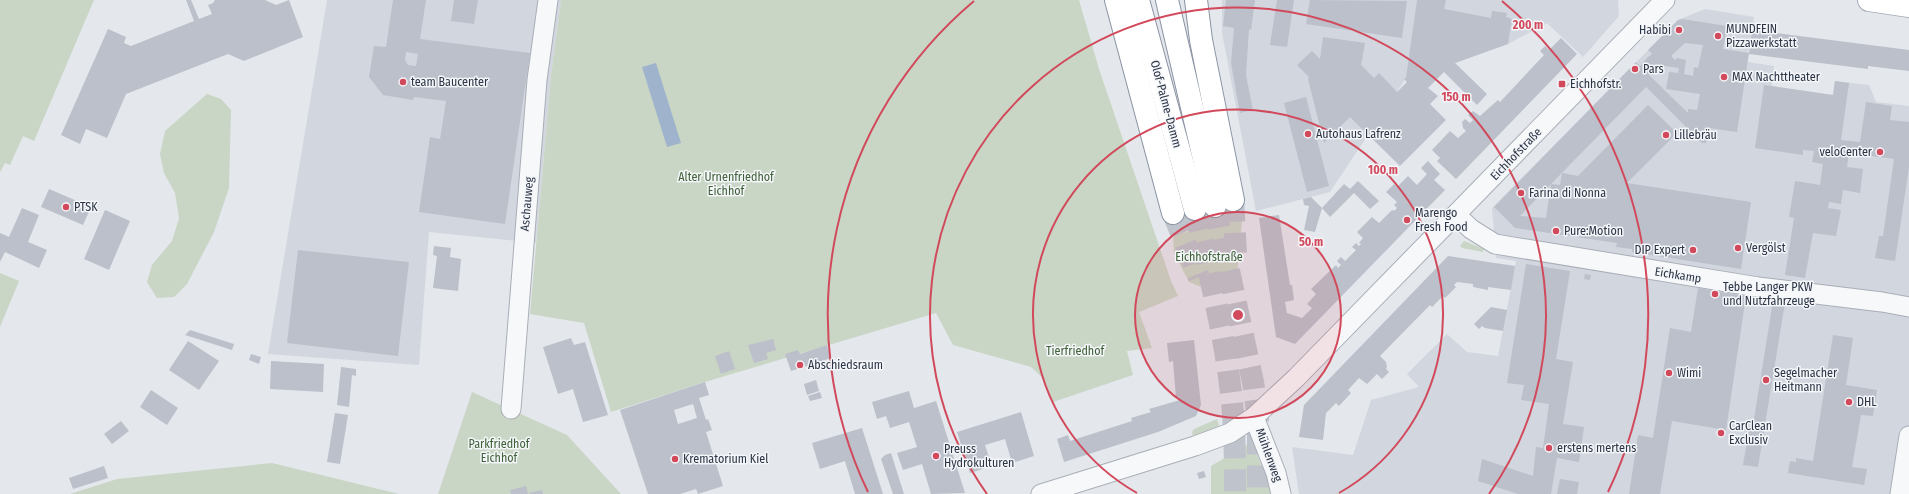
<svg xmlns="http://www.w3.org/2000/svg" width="1909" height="494" font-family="'Fira Sans Condensed',sans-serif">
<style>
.built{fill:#d2d6de}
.green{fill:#c9d6c5}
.water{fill:#9fb4cc}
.building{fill:#bbc0ca;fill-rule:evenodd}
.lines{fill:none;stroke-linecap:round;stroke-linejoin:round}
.highway-tunnel{stroke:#bfc3cb;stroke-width:22;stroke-dasharray:22 11;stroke-linecap:butt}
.minor-casing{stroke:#a9aeb7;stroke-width:21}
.major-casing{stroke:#a3abb8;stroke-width:24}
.highway-casing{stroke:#8b94a3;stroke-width:24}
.minor{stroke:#f7f8fa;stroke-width:19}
.major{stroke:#fff;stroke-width:22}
.highway{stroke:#fff;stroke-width:22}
.ring{fill:none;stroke:#d1495b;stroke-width:2}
.poi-dot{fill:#d1495b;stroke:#f4f6f9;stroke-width:1.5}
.labels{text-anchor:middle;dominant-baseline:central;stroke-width:3;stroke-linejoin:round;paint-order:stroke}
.poi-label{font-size:12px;fill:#2b3445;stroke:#f4f6f9;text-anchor:start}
.street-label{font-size:12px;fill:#2b3445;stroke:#f4f6f9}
.park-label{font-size:12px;fill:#3f6138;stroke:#f4f6f9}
.centre{fill:#d1495b;stroke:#f4f6f9;stroke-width:2}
.ring-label{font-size:12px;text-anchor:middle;font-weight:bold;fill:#d1495b;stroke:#f4f6f9;stroke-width:3;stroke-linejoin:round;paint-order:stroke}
</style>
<rect width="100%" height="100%" fill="#e4e7ec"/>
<g class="built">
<polygon points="327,0 561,0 551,76 536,243 429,232 419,365 268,354"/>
<polygon points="1222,0 1618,0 1619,16 1583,57 1547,23 1508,44 1455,63 1406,78 1330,192 1256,211 1222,33"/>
<polygon points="1705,9 1754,17 1747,62 1774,66 1772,86 1833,95 1835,81 1869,85 1876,102 1909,106 1909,494 1299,494 1292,447 1353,455 1371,400 1419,387 1407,374 1447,334 1467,352 1498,356 1516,261 1496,258 1492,208 1678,20"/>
</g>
<g class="green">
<polygon points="0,0 94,0 34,141 23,136 10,165 5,163 0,172"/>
<polygon points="561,0 1079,0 1099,69 1171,281 1178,296 1139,312 1152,348 1127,351 1133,375 1053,402 1044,379 1031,367 953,345 936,313 705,382 611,412 584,323 530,314 551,76"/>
<polygon points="207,94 221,99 231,110 229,188 214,232 187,284 174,297 157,298 147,282 152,265 172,241 179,218 175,193 164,173 160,154 165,131"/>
<polygon points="1242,220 1236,284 1216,293 1189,282 1174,253 1173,235"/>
<polygon points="1464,241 1484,249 1483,252 1462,248 1460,246"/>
<polygon points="0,273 19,281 0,327"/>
<polygon points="472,392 567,435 621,494 438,494"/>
<polygon points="1217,419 1219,426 1193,437 1192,432 1194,429"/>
<polygon points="1252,442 1273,494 1211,494 1211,466"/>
<polygon points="272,463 399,494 70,494 117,479"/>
</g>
<polygon class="water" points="656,63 681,143 667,147 642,67"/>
<g class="building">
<polygon points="186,0 191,0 199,19 212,14 208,5 213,3 215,0 265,0 276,5 289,0 303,37 244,61 228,54 126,94 107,138 86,129 80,144 61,135 108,29 126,37 124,43 131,46 194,21"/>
<path d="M393,0H426L420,39L530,53L505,224L419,212L430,137L440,139L446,101L414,97L413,100L383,95L369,77L374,46L386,47ZM406,52L418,54L416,66L408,65L405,60Z"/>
<polygon points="454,0 478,0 474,24 451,21"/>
<polygon points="1226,0 1255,0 1251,30 1249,29 1246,75 1253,110 1240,113 1231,63 1234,28 1223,26"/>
<polygon points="1277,0 1294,0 1287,47 1270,45"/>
<polygon points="1310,0 1407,1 1402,38 1306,24"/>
<polygon points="1417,0 1446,0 1444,9 1491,18 1492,11 1507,13 1506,17 1512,19 1508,44 1455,63 1487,94 1477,105 1444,72 1428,88 1438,96 1430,104 1446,120 1400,166 1350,117 1324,143 1308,79 1309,77 1297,65 1312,51 1320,59 1323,37 1365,43 1361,65 1374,78 1379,73 1397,92 1407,82 1404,79 1406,78"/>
<path d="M1682,19L1727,26L1723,49L1749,53L1737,132L1709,128L1706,143H1702L1646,87L1551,184L1560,185L1562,173L1578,176L1648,105L1677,133L1627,183L1751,202L1741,269L1632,252V249L1616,247L1617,243L1515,228L1494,207L1636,62L1640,66L1648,57L1652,54L1648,50L1678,20ZM1685,43L1703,45L1698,68L1694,67L1693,76L1684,74L1686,60L1677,58L1675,60L1671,56ZM1658,66L1662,70L1665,66L1679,68L1678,73L1669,72L1666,89L1700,94L1697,110L1688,109V113L1649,75ZM1551,184L1546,218L1520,216Z"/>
<polygon points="1752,30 1909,50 1909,71 1868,66 1868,69 1749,54"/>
<polygon points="1561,38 1577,54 1456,179 1437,161 1440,158 1432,150 1450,131 1458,138 1466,131 1463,128 1462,122 1465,119 1470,123 1473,120 1468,115 1473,111 1480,116 1498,100 1500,102 1544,55 1540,51 1545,46 1549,50"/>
<polygon points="1835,81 1849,83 1841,140 1860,142 1866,102 1892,106 1890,120 1909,122 1909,167 1895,261 1875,258 1879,236 1883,236 1894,159 1849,153 1847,167 1863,169 1860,193 1843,190 1841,204 1829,202 1828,208 1841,210 1836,236 1813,233 1805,278 1785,275 1794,218 1789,217 1795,181 1820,185 1823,164 1812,162 1814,151 1803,150 1803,155 1755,148 1764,85 1833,95"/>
<polygon points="1306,97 1329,186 1307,192 1284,103"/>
<polygon points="1428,161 1440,174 1434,180 1445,190 1295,344 1276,337 1259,218 1279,215 1290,285 1292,285 1294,300 1285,302 1287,313 1302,318 1312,308 1307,304 1316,294 1311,289 1336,265 1338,268 1341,265 1337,261 1341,257 1345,261 1356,250 1352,247 1356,243 1359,246 1361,244 1359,243 1363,238 1357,232 1372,217 1379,223 1392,210 1394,211 1397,208 1394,205 1397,202 1386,192 1394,184 1397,187 1408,176 1417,185 1427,174 1421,168"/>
<polygon points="1358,181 1379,201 1370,209 1354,193 1330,217 1322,208 1344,184 1350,189"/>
<polygon points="49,189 91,207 83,225 41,207"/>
<polygon points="1311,197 1322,208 1315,232 1304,230 1309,206 1304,205 1303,199"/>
<polygon points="22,208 39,215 28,242 47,250 39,268 5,252 0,262 0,233 9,237"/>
<polygon points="105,210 130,221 109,270 84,259"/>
<polygon points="434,246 451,248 450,257 461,259 458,291 433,288 437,256 433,255"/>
<polygon points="298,250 409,262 398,356 287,343"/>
<polygon points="1448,256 1515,266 1511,290 1488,287 1488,290 1473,287 1473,284 1457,282 1454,285 1456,287 1445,298 1443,296 1432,307 1430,305 1380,356 1386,362 1387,367 1386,369 1389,372 1382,379 1377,374 1367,384 1359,378 1348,390 1351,393 1339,406 1336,403 1326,413 1323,440 1299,437 1304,405"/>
<polygon points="1526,264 1570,271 1556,359 1573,362 1563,424 1584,427 1579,462 1557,458 1551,494 1518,494 1478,481 1482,459 1533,476 1536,447 1543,448 1549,404 1521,400 1524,385 1507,383"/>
<polygon points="1585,274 1591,275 1590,280 1584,279"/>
<polygon points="1698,288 1746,296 1726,430 1672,421 1660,494 1629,494 1638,435 1653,438 1670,328 1691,332"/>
<polygon points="1773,301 1785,303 1758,467 1743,465 1751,419 1754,419"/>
<polygon points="1491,307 1507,310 1503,331 1485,328 1482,326 1479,329 1474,324"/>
<polygon points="190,330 234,344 232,350 185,335"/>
<polygon points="1833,335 1853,338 1846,385 1877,390 1873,416 1861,415 1852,467 1867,469 1864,485 1788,473 1790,461 1796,462 1796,458 1813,461"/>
<polygon points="571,338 574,345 585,342 608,415 583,422 573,389 558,394 543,347"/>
<polygon points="773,339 776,350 766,353 768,359 754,363 748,345"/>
<polygon points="1194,340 1201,405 1196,416 1158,432 1064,462 1057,439 1068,435 1070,441 1132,421 1131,418 1151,412 1149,409 1180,400 1179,397 1176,398 1173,361 1169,362 1167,343"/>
<polygon points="188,341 219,361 199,390 169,370"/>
<polygon points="827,345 831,358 791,371 785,354 798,350 800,354"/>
<polygon points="729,351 735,369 721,374 715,356"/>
<polygon points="251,354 261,357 259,364 249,360"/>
<polygon points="271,361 324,364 323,392 270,389"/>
<polygon points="341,367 356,369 356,376 352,375 349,407 337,405"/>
<polygon points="816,380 819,391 807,395 804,384"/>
<path d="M705,382L709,395L699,398L706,420L708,419L712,430L706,432L723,486L698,494L696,489L680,494H648L620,410ZM693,404L697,418L678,424L674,410Z"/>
<polygon points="151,390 178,408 167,425 140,407"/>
<polygon points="909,391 914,408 936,401 965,493 931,494 922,464 903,470 897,453 917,447 909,422 890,428 886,416 877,419 872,402"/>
<polygon points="820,392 822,398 810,401 808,396"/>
<polygon points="1021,412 1034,456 1012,463 1005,439 985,445 992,466 970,473 957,432"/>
<polygon points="335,413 348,415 340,464 327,462"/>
<polygon points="121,421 129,431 112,444 104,434"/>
<polygon points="862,428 883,494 855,494 845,461 820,469 812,443"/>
<polygon points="891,453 904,494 893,494 881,459 885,455"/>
<polygon points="104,466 108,478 73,489 69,478"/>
<polygon points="1204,471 1206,477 1199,479 1197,473"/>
<polygon points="1560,479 1579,482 1577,494 1557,494"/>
<polygon points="526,486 528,494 511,494 510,490"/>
<polygon points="542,490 543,494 530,494 529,493"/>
</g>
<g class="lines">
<g class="highway-tunnel">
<polyline points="1233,200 1236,253"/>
<polyline points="1215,206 1253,382 1258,419 1258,494"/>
<path d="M1195,209C1207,266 1223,327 1230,385C1235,421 1235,458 1235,494"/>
<polyline points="1173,213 1199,277"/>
</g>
<g class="minor-casing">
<g id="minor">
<polyline points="1456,215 1471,229 1495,244 1758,287 1882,302 1909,307"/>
<polyline points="511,409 537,80 548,0"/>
<polyline points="1254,417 1276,473 1281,494"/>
<polyline points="1041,494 1195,446 1230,433 1254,417 1296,378 1665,0"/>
<polyline points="1900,494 1909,436"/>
</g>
</g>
<g class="major-casing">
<polyline id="major" points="1869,0 1909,6"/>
</g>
<g class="highway-casing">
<g id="highway">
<polyline points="1116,0 1173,213"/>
<polyline points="1138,0 1195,209"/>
<polyline points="1167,0 1215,206"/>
<polyline points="1196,0 1201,40 1233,200"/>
</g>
</g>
<use href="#minor" class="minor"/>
<use href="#major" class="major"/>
<use href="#highway" class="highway"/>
</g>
<circle cx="1238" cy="315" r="103" fill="#d1495b" fill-opacity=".12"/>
<g class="ring">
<circle cx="1238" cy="315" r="103"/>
<path d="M1137 493A205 205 0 1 1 1339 493"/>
<path d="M987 494A308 308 0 1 1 1489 494"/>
<path d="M868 492A410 410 0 0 1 974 1M1502 1A410 410 0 0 1 1608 492"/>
</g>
<g class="poi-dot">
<circle cx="1679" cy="30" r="4"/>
<circle cx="1718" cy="36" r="4"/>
<circle cx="1635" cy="69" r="4"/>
<circle cx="1724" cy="77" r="4"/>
<circle cx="403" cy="82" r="4"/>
<rect x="1558" y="80" width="8" height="8" rx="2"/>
<circle cx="1308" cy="134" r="4"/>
<circle cx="1666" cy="135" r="4"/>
<circle cx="1880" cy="152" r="4"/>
<circle cx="1521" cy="193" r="4"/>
<circle cx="66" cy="207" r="4"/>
<circle cx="1407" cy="220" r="4"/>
<circle cx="1556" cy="231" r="4"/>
<circle cx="1738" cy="248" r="4"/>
<circle cx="1693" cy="250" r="4"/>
<circle cx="1715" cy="294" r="4"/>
<circle cx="800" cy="365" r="4"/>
<circle cx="1669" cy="373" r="4"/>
<circle cx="1766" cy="380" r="4"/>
<circle cx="1849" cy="402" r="4"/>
<circle cx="1721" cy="433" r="4"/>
<circle cx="1549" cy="448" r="4"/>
<circle cx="936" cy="456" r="4"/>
<circle cx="675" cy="459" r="4"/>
</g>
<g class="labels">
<g class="poi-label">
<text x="1726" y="29">MUNDFEIN<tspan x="1726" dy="14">Pizzawerkstatt</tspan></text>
<text x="1671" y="30" text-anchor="end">Habibi</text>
<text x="1643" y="69">Pars</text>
<text x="1732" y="77">MAX Nachttheater</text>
<text x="411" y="82">team Baucenter</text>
<text x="1570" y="84">Eichhofstr.</text>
<text x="1316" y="134">Autohaus Lafrenz</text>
<text x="1674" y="135">Lillebräu</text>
<text x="1872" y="152" text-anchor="end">veloCenter</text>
<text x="1529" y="193">Farina di Nonna</text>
<text x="74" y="207">PTSK</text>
<text x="1415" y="213">Marengo<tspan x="1415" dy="14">Fresh Food</tspan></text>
<text x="1564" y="231">Pure:Motion</text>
<text x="1746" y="248">Vergölst</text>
<text x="1685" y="250" text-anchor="end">DIP Expert</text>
<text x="1723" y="287">Tebbe Langer PKW<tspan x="1723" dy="14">und Nutzfahrzeuge</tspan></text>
<text x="808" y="365">Abschiedsraum</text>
<text x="1677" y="373">Wimi</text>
<text x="1774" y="373">Segelmacher<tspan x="1774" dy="14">Heitmann</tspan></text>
<text x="1857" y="402">DHL</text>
<text x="1729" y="426">CarClean<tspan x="1729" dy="14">Exclusiv</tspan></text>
<text x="1557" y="448">erstens mertens</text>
<text x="944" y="449">Preuss<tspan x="944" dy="14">Hydrokulturen</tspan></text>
<text x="683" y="459">Krematorium Kiel</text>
</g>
<g class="street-label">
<text transform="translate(1166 104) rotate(75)">Olof-Palme-Damm</text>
<text transform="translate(1516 154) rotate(-46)">Eichhofstraße</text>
<text transform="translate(527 204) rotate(-85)">Aschauweg</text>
<text transform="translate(1678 275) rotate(9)">Eichkamp</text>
<text transform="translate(1269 455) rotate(70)">Mühlenweg</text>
</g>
<g class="park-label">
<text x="726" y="177">Alter Urnenfriedhof<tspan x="726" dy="14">Eichhof</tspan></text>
<text x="1209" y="257">Eichhofstraße</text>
<text x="1075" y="351">Tierfriedhof</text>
<text x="499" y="444">Parkfriedhof<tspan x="499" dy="14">Eichhof</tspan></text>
</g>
</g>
<circle cx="1238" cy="315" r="6" class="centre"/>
<g class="ring-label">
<text x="1528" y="29">200 m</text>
<text x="1456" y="101">150 m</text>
<text x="1383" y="174">100 m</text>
<text x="1311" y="246">50 m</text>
</g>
</svg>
